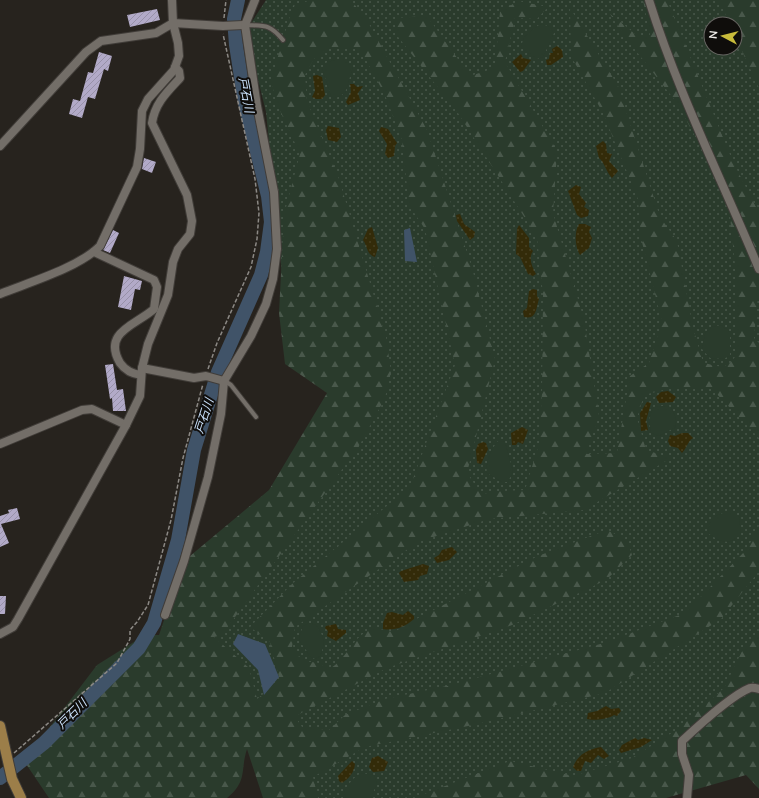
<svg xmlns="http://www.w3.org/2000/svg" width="759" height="798" font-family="'Nunito Sans','Noto Sans JP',sans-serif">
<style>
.grass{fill:url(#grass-dots);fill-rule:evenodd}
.forest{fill:url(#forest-firs);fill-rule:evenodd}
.sand{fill:url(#sand-dots)}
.garden{fill:#2a3b2c}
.water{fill:#405368}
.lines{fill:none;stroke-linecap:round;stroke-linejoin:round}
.river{stroke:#405368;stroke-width:14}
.building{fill:url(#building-hatch)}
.service-casing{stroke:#413d39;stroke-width:6}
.minor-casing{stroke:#413d39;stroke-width:10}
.secondary-casing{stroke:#413d39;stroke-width:12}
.path{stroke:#8c8985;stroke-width:1.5;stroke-dasharray:4 2;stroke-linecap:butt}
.service{stroke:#736e68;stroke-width:4}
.minor{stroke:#736e68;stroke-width:8}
.secondary{stroke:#9c7e49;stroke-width:10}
.labels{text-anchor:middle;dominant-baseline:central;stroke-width:4;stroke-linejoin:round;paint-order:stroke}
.water-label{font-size:12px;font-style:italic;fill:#cbe2fc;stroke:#0f0d0b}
</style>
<defs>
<pattern id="grass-dots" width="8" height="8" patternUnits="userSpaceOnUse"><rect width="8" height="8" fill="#2a3b2c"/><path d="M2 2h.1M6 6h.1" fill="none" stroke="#49584b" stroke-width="1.8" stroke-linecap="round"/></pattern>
<pattern id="forest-firs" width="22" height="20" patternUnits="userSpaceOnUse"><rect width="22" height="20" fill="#2a3b2c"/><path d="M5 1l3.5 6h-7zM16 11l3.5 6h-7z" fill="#49584b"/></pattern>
<pattern id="sand-dots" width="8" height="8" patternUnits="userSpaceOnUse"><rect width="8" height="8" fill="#332b09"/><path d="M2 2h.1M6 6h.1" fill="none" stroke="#474021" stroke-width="1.8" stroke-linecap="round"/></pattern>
<pattern id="building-hatch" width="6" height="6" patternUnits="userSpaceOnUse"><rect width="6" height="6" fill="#b2aac8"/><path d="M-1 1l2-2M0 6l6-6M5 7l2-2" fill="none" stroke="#9791a8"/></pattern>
</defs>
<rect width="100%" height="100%" fill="#27231e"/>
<path class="grass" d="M266,0H759V768L635,798H264L214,637L337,398L290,354L266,112L246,31ZM711,24H735V48H711Z"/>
<g class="forest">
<path d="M311,0H351L368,22L427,130L472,268L495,359L467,473L481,494L502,491L525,490L539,444L542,392L543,295L537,237L458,113L395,33V18L427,16L470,76L495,68L500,12L518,1L548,7L537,19L515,18L505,62L557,151L553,213L584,320L599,416L586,454L617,453L630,376L649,363L662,322L641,238L638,199L603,113L571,56L570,8L618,86L660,217L677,241L693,328L703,362C718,368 729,370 737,353L735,265L728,197L677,103L626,38L610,14L638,36L650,35L643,0H667L733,162L759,213V295H758L754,338L759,343V438L712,389L671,388L644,395L637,418L646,450L671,458L584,510L489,519L418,542L295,627L292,647L303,661L319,663L329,669C347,660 353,635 372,629C378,628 388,631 394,632L420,617L538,556L607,530L627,540L632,555L606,580L512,625L387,668L303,712L295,717L302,727L329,730L345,715L385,699L447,686L604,643L685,613L747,549L759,526V571L721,619L605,693L473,725L365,747L313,777L318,798H263L247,749C240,770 248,781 227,798H49L24,761L97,665L145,635H159L184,561L269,490L327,393L285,364L279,313L284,215L300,154L276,102L271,80L293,6ZM328,47H359L385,95L402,140L409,205L425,229L455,365L410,487L292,584L250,627L270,642L280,681L257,699L249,668L214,637L222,635L359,446L385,398L391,372L386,337L339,179L307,101L305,75L313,60Z"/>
<polygon points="720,0 759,0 759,88 735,36 735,24 729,24"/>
<polygon points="759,636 759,789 746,775 666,798 414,798 510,761 573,776 632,758 678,729 724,688 745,645"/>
</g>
<g class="sand">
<polygon points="557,46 562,50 563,57 551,65 547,65 546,60 549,59 550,53 553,53 552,49"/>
<polygon points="521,54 523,58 531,60 523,71 520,72 512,62"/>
<polygon points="317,75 322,77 325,95 322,99 316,99 312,97 315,91 313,76"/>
<polygon points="350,84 354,84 357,87 363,86 358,93 360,100 348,105 346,102 351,92"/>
<polygon points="328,126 339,128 341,137 337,142 328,140 326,130"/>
<polygon points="381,127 388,129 397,143 395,146 394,156 388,158 385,154 387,144 379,131"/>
<path d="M603,141L606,144L607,153L612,154L609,161L618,171L612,178C606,172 605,163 599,158L596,146Z"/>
<polygon points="576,185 581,187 579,194 586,203 584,207 589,210 588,216 581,218 577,215 568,191"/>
<polygon points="460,214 464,224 475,232 474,237 470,240 457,221 456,215"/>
<path d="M579,224H585L591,227L589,232L592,238L589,248L580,255C575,247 574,232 579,224Z"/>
<path d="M519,225L529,238V247L533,251C528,258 532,267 536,274L533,276L528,274L520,257L516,254L517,229Z"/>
<path d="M372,227L378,248L375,257C366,254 368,247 363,240L368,229Z"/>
<path d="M533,289L537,290V296L539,299C536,308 537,320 524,317L523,311L527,308L529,291Z"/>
<polygon points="668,391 676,397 673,402 659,403 656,397 661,392"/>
<polygon points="647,402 651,403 646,421 648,430 641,431 640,413"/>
<polygon points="522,427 528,430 523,444 518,442 516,445 512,445 511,433"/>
<path d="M682,433H688L693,438C687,442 687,448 682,453L678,448L670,446L668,441L670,435L675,436Z"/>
<polygon points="483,442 486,443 488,449 481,464 477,463 476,450 478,444"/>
<polygon points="452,547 457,552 449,560 437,563 434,558 439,555 442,550"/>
<polygon points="423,564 429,566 427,574 420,576 418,580 404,582 399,573 401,571"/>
<path d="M408,611L414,616V619C405,627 394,631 383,629V623L387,613L392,612L403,615Z"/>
<polygon points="336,624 338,629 346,630 346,633 336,641 327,636 328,631 325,628 326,626"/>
<path d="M606,706L611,709L619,708L621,711L617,716L614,715C609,719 593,721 587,719L588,713L597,711Z"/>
<polygon points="635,738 638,740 644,738 652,740 641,747 621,753 619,750 622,745"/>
<path d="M601,747L609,756L604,759L598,755L591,763L585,761L581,771H577L573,767C578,754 589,749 601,747Z"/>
<polygon points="378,756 388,762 384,771 373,772 369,767 372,758"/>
<path d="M352,761L355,764C354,773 349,778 342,783L339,781L338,776Z"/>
</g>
<g class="garden">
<path d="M540,24L548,26L554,33L543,57L537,59L522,48C521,35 531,32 540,24Z"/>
<polygon points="335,60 343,60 353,67 345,93 334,99 331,96 322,68 327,62"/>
<polygon points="721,325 730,332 730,356 723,359 710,358 702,349 705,334 711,327"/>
<path d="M662,406L671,407L675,416L676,427L659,436L651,433C649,423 648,415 654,407Z"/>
<path d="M498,441L505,442L513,471L508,482H502L487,473C485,463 491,449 498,441Z"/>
<path d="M723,513H734L739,517L741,533C730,546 721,543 708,533C709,522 711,517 723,513Z"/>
<path d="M309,623L316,625C324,636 326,643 320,656L315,659L309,656C306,647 301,646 299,638L303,626Z"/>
<path d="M361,773L374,775L377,783L371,798H346L344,792C348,784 353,778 361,773Z"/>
</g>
<g class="water">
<polygon points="410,228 417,262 405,261 404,230"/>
<polygon points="238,634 265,644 279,677 264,695 258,670 233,644"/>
</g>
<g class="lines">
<polyline class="river" points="0,778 44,743 139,648 154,623 178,540 194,450 218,372 261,275 267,252 271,222 268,196 245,103 236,45 234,19 238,0"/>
</g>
<g class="building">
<polygon points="157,9 160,20 130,27 127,15"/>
<polygon points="99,52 112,56 108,71 104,69 95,99 88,97 82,118 69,114 73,99 80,101 88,72 93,73"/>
<polygon points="144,158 156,162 152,173 142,169"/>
<polygon points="113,230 119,233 110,253 103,250"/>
<polygon points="124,276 142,281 140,290 135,289 131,310 118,307"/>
<polygon points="113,364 117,390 123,389 126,411 113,411 112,398 110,399 105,365"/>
<polygon points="17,508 20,519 1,524 9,543 0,547 0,516 9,513 8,510"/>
<polygon points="0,596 6,596 5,614 0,614"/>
</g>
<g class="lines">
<g class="service-casing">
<g id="service">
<path d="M244,25C264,26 269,23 283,40"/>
<polyline points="225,381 231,385 256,417"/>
</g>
</g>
<g class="minor-casing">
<g id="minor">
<path d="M649,0C678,93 722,180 759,269"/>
<polyline points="0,146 86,52 101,41 156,33 173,23 223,26 243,25"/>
<path d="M94,252L154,280L157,287L154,309C136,325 102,332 120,363C125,370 133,374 141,375"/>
<path d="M0,294C30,282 78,268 100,246L137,167L140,149L142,111L148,99L174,70L179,56L178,43L173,23L172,0"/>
<polyline points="142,368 194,378 206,376 224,381"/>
<polyline points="0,444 82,410 92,409 126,425"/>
<polyline points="165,615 184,561 208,477 221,414 224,381 251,336 266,304 273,279 277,249 274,192 257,106 245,25 255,0"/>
<path d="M0,634L13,627L18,619L126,425L140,396L142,368L148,344L168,295L173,262L178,249L190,234L192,221L187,195L152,123C155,103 167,92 180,78L179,71L175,67"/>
<path d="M687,798L689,775L682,754V741C697,727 732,695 750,688C753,687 756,688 759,689"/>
</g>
</g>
<g class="secondary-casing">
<polyline id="secondary" points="0,726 12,779 21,798"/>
</g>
<g class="path">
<polyline points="224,18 226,0"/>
<polyline points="208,369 217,343 251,267 257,239 259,213 255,179 223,34"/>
<polyline points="14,753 117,663 130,639 130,630 137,622 148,605 171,520 183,458 203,384"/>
</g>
<use href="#service" class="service"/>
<use href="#minor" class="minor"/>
<use href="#secondary" class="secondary"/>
</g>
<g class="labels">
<g class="water-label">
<text transform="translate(246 95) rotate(79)">戸石川</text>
<text transform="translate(204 416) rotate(-72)">戸石川</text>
<text transform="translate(72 714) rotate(-45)">戸石川</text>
</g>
</g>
<g transform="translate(723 36) rotate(277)"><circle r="19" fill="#0f0d0b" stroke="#686663"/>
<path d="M0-3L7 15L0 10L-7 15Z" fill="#c8bb3b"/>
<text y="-6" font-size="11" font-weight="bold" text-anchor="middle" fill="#eeebe8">N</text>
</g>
</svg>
